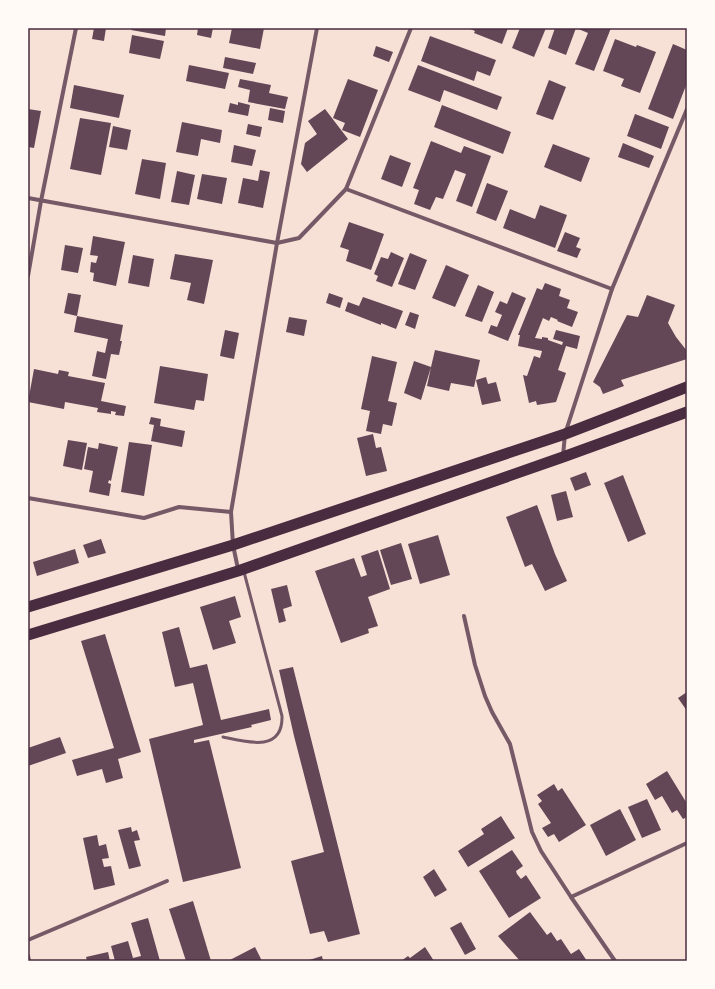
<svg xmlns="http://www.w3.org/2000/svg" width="715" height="989" font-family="'Exo 2',sans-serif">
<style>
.building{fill:#644757}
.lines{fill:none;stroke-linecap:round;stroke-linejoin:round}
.service{stroke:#755966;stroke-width:3}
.minor{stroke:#755966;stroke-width:4}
.trunk{stroke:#4a2c40;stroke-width:11}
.neatline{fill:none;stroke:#4a2c40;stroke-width:1.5}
</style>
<rect width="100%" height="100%" fill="#f7e1d7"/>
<g class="building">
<polygon points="94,28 106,28 104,41 92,39"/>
<polygon points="132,28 166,28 165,36 131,30"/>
<polygon points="198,28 213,28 211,38 197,35"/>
<polygon points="232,28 264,28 260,49 229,43"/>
<polygon points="468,28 508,28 502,44 474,33 475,31"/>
<polygon points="520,28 546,28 534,57 512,48"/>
<polygon points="555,28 611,28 594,71 575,64 588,33 576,28 566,55 548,48"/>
<polygon points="132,35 164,41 160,59 129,53"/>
<polygon points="430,36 496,60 490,76 477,71 474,81 421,61"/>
<polygon points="615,39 636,47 637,45 656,52 640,93 621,86 624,79 603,71"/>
<polygon points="673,44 687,50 687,83 673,119 648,109"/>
<polygon points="376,46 393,52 389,62 373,56"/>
<polygon points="225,57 256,63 253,74 223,68"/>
<polygon points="189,65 229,73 225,89 186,81"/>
<polygon points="418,65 502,97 497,110 444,90 440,102 408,90"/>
<polygon points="240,79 271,85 269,93 288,97 285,109 248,102 250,90 238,87"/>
<polygon points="348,79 378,90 360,137 342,130 345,123 333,118"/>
<polygon points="549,80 566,87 553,120 536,114"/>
<polygon points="74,85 124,95 119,118 70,108"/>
<polygon points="238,102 250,105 248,116 228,112 230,103 238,105"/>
<polygon points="442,105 511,132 503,154 434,127"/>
<polygon points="270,108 285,111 283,123 268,120"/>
<polygon points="28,109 41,111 34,148 28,147"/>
<polygon points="325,109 348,139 307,172 301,164 305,143 317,134 308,121"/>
<polygon points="635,114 669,127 661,149 627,136"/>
<polygon points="80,118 111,123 101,175 70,169"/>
<polygon points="182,122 222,130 220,143 201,139 198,156 176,152"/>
<polygon points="248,124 262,127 260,137 246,134"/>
<polygon points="113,126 131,130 127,150 109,147"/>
<polygon points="431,141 461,153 464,146 491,156 472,207 456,201 466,174 455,170 443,199 436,197 430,210 414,204 419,190 413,188"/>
<polygon points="623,143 654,156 649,168 618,157"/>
<polygon points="553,144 590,158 581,182 544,167"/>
<polygon points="234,145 256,150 252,166 231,162"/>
<polygon points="390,155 411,163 402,187 381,179"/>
<polygon points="142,159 166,163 160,199 135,194"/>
<polygon points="260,170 270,172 263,208 238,203 243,178 258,181"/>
<polygon points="177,171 195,175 189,205 171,202"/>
<polygon points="202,174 227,178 222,204 197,199"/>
<polygon points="487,183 508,191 496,221 476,213"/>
<polygon points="540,205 567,215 555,248 503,228 510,209 535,219"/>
<polygon points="349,222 384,234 371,270 346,261 349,250 340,247"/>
<polygon points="565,232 580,238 576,247 581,249 577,258 557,251"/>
<polygon points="93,236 125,242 116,286 93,281 94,273 90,272 91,262 96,263 98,256 90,255"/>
<polygon points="65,245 83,248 78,273 61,270"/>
<polygon points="391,252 404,258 392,287 376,281 378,276 374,274 381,257 388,259"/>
<polygon points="410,253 427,260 415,290 398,284"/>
<polygon points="175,254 213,260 204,304 187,300 191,283 170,279"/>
<polygon points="133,255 154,259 149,287 128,283"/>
<polygon points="446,265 469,275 455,307 432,298"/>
<polygon points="545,283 561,289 559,296 570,300 567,308 578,312 572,327 557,321 558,320 551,317 549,321 543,318 535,338 542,339 542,337 548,338 548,340 562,345 563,342 553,339 556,330 580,336 577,349 566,346 558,370 566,373 556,402 537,405 536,401 529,403 523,375 527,376 534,356 540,358 542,351 518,346 520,335 518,335 537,288 542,290"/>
<polygon points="478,285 494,292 482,322 465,316"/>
<polygon points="512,292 526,298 508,341 488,333 491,325 497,327 502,315 495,312 500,301 507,304"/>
<polygon points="68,293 81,295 77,316 123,325 120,341 122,341 119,355 111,354 106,379 92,376 97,351 105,353 108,339 74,332 77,316 64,313"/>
<polygon points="329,293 343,298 340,308 326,303"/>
<polygon points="647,295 675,305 668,323 676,337 687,351 687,359 621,380 624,386 603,394 600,387 593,382 627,315 638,317"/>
<polygon points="363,297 403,311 396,329 381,323 381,325 345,311 348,302 359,306"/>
<polygon points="410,312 419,315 415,329 405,325"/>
<polygon points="289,317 307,320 304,336 286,332"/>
<polygon points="225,330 239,333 234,359 220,356"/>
<polygon points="435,350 480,360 474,387 451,383 449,391 427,386 431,367 421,400 404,393 414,361 431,367"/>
<polygon points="372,356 397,362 388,401 397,403 392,426 383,424 381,434 366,431 370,411 361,409"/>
<polygon points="160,366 208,374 204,401 196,400 194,410 154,403"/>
<polygon points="34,369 58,374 59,370 69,372 68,376 105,383 101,401 126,406 124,416 115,415 116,412 111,411 111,414 97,412 98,408 65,402 64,409 28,402"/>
<polygon points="486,377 488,384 496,382 501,401 482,405 476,380"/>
<polygon points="151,417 161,419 160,426 185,431 182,447 151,441 154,425 149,424"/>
<polygon points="373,434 376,448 381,447 387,471 366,476 357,438"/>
<polygon points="68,440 87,443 82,470 63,466"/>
<polygon points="129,442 152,445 144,496 121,492"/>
<polygon points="99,443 118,447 111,481 109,480 108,483 111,484 109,496 89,492 93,471 84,469 88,447 98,449"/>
<polygon points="586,472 591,485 575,491 570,478"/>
<polygon points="623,475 646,534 628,542 604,483"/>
<polygon points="566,491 573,517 557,521 551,495"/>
<polygon points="537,505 555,554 567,581 545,591 532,564 525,567 506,517"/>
<polygon points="438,535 450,575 420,584 408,544"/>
<polygon points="101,539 106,553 88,558 83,545"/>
<polygon points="401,543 412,579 391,585 380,550"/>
<polygon points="75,549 79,563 37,576 33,562"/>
<polygon points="378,550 390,589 368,597 378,626 368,629 369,633 341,643 315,571 354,558 361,577 367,575 361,556"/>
<polygon points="287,585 292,606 283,609 286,621 279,623 271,589"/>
<polygon points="235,596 241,617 229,621 236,643 213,650 200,607"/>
<polygon points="179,627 190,668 207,664 221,720 269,709 271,720 251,725 252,727 194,740 194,743 209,740 241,868 183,882 149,739 203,725 193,683 175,687 162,632"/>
<polygon points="105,634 141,752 118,759 123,778 106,783 102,769 77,776 72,760 114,748 81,641"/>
<polygon points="293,667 360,934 328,942 324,931 310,934 291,861 324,852 294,736 279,670"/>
<polygon points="687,692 687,711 678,698"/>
<polygon points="60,737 66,753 28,766 28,748"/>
<polygon points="667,771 686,802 687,801 687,817 683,819 677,810 672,813 662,796 655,800 646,784"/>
<polygon points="554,784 558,791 562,788 586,825 559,842 554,834 548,837 542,828 551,823 538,804 542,801 537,795"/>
<polygon points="647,799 661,830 642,838 628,807"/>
<polygon points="620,809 636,840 606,856 590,825"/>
<polygon points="501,816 515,838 468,867 458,851 484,834 481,829"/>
<polygon points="131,827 132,832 137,830 140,840 134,841 141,866 129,869 118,830"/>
<polygon points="97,835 99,846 106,844 109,858 102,859 104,867 111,866 115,885 94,890 83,838"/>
<polygon points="512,850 523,866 516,871 517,874 521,879 526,875 541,898 509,918 479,871"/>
<polygon points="434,869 447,890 435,897 423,877"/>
<polygon points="193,901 211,961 186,961 169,909"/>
<polygon points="530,912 547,935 551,932 557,941 561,939 571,954 579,949 587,961 520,961 498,936"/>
<polygon points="148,918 160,961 115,961 111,946 128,941 133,958 141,956 131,923"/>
<polygon points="461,922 476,949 465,955 450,928"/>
<polygon points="255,947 262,961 228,961"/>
<polygon points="425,947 434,961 401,961 408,956 410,958"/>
<polygon points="108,952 110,961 87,961 86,957"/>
<polygon points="322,956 323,961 306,961"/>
</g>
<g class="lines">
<path class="service" d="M223,737C246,742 283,753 282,716L244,572"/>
<g class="minor">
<polyline points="346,189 612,289"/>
<polyline points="28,198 277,243 299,238 346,189 411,28"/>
<polyline points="28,276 41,201 76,28"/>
<polyline points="563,456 565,434 612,289 687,109"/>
<polyline points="28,498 144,518 179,507 231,512"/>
<polyline points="238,569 233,545 231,512 277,243 317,28"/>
<polyline points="464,616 475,665 485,696 492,712 510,744 532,832 541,851 571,897 615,961"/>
<polyline points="571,897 687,843"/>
<polyline points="28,940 167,881"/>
<polyline points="28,956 29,961"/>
</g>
<g class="trunk">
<polyline points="28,607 233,545 565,434 687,387"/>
<polyline points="28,635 238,571 563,457 687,412"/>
</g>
</g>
<rect width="715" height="989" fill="none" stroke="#fffaf5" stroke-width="58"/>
<rect x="29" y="29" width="657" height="931" class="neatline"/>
</svg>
